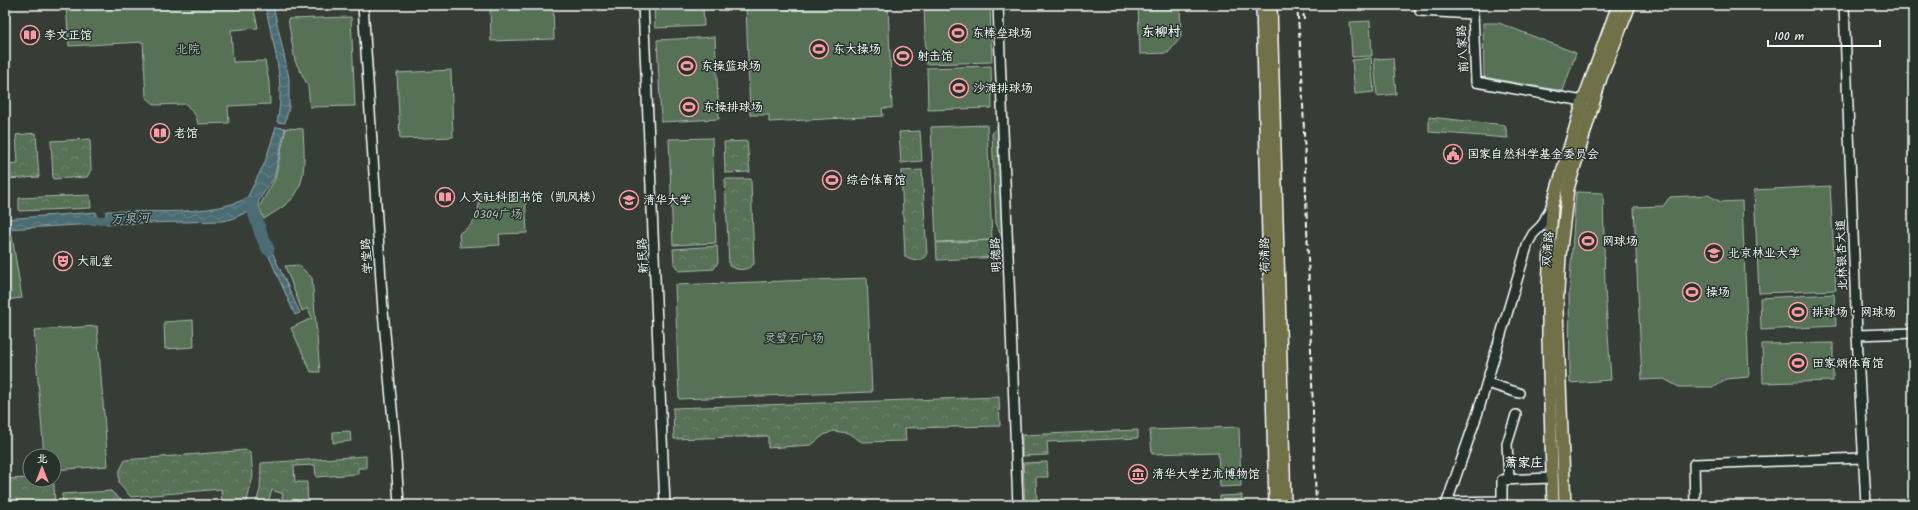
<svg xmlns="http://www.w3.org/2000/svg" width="1918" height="510" font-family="Kalam,'LXGW WenKai TC',sans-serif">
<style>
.green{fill:#567157;stroke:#aab8ab}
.forest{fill:url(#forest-crowns);stroke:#aab8ab}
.water{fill:url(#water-waves);stroke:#94a7ab}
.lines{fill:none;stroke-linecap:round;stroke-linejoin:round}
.canal{stroke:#4c6c73;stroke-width:8}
.river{stroke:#4c6c73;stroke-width:13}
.minor-casing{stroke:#fff;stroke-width:12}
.major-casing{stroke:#fff;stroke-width:14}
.minor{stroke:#26332d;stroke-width:9}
.major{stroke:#6f704a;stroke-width:11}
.rail{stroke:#fff;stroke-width:2;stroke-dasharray:6 3;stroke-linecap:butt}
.labels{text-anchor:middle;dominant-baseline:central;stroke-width:3;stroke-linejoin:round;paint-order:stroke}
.poi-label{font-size:12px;fill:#fff;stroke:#26332d;text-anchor:start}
.park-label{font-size:12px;fill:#b3bfb3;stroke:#26332d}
.street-label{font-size:12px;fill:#fff;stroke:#26332d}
.neighbourhood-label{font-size:13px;font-weight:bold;fill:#fff;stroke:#26332d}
.water-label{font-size:13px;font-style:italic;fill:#aebdc0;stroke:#26332d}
</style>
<defs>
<pattern id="forest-crowns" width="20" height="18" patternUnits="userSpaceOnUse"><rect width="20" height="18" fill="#567157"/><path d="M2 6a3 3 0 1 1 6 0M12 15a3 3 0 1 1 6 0" fill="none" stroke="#6f8670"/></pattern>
<pattern id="water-waves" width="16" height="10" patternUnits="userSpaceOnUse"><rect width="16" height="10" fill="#4c6c73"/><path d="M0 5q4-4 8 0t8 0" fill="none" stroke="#678288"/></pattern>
</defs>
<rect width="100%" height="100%" fill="#353d36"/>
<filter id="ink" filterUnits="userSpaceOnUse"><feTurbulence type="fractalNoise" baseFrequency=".025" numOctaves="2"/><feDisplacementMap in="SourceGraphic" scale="8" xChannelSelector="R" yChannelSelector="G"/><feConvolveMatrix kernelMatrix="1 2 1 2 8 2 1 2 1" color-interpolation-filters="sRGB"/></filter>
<g filter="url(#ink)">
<g class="green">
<polygon points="66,5 253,5 258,28 231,30 233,62 265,61 269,82 270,104 228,106 229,123 198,124 196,116 186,104 155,105 146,97 143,42 69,46"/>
<polygon points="490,5 553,5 554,39 491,41"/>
<polygon points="746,5 888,5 892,108 882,108 883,116 769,122 769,115 750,115"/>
<polygon points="924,5 990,5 992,62 926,64"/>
<polygon points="1180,5 1181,37 1168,53 1140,54 1138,6"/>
<polygon points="703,7 704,26 655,28 654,10"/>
<polygon points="351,17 355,106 310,107 308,86 295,61 288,19"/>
<polygon points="1370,21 1372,56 1352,57 1350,22"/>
<polygon points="1483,23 1499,23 1576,53 1563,91 1484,77"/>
<polygon points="715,37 719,119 661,122 657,40"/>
<polygon points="1371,58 1374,92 1355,94 1352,60"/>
<polygon points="1393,58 1396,94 1377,96 1374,59"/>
<polygon points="991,66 992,108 928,110 927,68"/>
<polygon points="451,70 453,137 400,139 397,73"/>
<polygon points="987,125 992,240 936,242 931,127"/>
<path d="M286,128L303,129C304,152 308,184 290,201C282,208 273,213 264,219L259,207L275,179Z"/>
<polygon points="712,138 716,243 673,245 669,139"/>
<polygon points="1830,186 1836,290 1759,293 1754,190"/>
<polygon points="1576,192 1603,193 1605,289 1611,380 1570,383 1569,292"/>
<path d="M525,193L527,233L499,234L500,245L460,247L459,233C475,226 480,212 479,194Z"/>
<polygon points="1708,195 1721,202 1742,201 1749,377 1726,379 1713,387 1679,387 1664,379 1642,380 1634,207 1663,206 1670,197"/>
<polygon points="12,236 22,298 5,300 5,237"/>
<polygon points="299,265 312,278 320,372 311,372 291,328 312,318 308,308 302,311 285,266"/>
<polygon points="867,278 872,392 679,399 675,285"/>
<polygon points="1834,294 1836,326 1761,330 1760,298"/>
<polygon points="193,320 194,347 165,349 164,322"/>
<polygon points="97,326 108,466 54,470 54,456 44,456 34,330"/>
<polygon points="1833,343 1833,381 1763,383 1762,344"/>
<polygon points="1239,427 1241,486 1220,487 1218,452 1152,454 1150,430"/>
<polygon points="350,431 351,441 333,443 333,432"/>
<polygon points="1242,495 1242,505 1220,505 1220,496"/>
</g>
<g class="forest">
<polygon points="1429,117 1505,125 1508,138 1429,132"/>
<polygon points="999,123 1004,242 996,223 992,134"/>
<polygon points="920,131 922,161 901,163 899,132"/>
<polygon points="36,133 39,177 6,179 7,187 5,187 5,164 18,163 16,135"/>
<polygon points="90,139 91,170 87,177 53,179 51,141"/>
<polygon points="747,141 750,172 725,173 724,142"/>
<path d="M922,170L927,256C919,262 914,262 905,257L901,171Z"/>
<path d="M751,179L754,264C746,271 739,271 729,266L725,179Z"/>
<polygon points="90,195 91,208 19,211 19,198"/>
<polygon points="994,240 1000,248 1001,257 937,260 936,243"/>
<polygon points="717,246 718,262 714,269 679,271 674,264 673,249"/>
<polygon points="999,397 1000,426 905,428 906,441 862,442 848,433 833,431 824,435 811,445 768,448 768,436 674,439 673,408"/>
<polygon points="1138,430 1138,438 1047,442 1048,455 1022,456 1022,435"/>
<polygon points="247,450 251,454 253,476 246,505 222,505 221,489 131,497 119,484 119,472 125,460"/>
<polygon points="366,456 366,468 358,468 358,474 316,477 315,465 294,466 295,482 307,482 308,505 280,505 283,494 272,490 267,505 255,505 260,490 261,463"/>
<polygon points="1047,462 1048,477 1036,477 1037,505 1025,505 1023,463"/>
<polygon points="30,478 30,480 45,480 54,484 55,505 5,505 5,479"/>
<polygon points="111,491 126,505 63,505 62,494"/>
</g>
<g class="water">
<path d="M265,5H273L289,78V107L285,123L277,122C286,83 273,44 265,5Z"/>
<path d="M276,127L285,128L274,178L259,200L258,207L260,221L254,223L247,212L232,219L222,221L106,224V211C146,211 212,216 247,198L265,162Z"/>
<polygon points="96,212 96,224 5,229 5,219"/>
<polygon points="259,234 264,234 300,313 295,315"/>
</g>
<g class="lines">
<polyline class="canal" points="86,221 116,219"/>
<polyline class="river" points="252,206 261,234 268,249"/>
<g class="minor-casing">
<g id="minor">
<polyline points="363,5 383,311 395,442 399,505"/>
<polyline points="643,5 665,505"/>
<polyline points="998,5 1018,505"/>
<polyline points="1420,5 1420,11 1473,14 1476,82 1583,101"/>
<polyline points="1844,5 1857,335 1866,505"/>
<polyline points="1857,335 1913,333"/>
<polyline points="1487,383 1519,393"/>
<polyline points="1509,479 1507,444 1516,415"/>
<polyline points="1447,502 1502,501 1502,480 1552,478"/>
<polyline points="1446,505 1478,412 1528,243 1533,234 1542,225 1551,207"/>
<polyline points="1695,505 1694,464 1863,458"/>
</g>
</g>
<g class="major-casing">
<g id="major">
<polyline points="1262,5 1275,505"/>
<polyline points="1271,5 1285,505"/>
<polyline points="1553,505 1548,340 1548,288 1552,206 1583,101 1618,5"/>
<polyline points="1565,505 1557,310 1560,256 1568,189 1601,78 1630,5"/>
</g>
</g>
<use href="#minor" class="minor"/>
<use href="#major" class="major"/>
<g class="rail">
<polyline points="1297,5 1302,71 1316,505"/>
<polyline points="1303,5 1304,21"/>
</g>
</g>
</g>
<defs>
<g id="stadium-ring" transform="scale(1)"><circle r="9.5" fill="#26332d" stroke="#ff9aa2" stroke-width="1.5"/><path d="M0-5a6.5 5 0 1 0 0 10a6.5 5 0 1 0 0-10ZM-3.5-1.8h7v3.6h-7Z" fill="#ff9aa2"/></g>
<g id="library-ring" transform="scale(1)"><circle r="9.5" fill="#26332d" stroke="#ff9aa2" stroke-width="1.5"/><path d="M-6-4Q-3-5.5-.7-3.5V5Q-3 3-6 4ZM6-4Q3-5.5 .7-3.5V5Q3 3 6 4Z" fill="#ff9aa2"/></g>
<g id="civic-ring" transform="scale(1)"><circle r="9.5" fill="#26332d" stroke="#ff9aa2" stroke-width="1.5"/><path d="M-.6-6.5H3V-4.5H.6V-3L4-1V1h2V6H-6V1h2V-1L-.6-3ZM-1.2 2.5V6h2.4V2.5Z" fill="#ff9aa2"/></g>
<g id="university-ring" transform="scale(1)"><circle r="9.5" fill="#26332d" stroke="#ff9aa2" stroke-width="1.5"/><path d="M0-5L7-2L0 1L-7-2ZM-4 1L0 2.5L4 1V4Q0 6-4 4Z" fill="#ff9aa2"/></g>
<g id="theatre-ring" transform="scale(1)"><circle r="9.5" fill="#26332d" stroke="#ff9aa2" stroke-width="1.5"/><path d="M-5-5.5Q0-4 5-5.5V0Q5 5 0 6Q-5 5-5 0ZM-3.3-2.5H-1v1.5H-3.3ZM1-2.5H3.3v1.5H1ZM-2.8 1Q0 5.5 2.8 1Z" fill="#ff9aa2"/></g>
<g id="museum-ring" transform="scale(1)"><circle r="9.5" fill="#26332d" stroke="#ff9aa2" stroke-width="1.5"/><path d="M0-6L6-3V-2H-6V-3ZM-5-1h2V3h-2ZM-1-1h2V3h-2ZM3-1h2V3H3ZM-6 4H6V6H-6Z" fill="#ff9aa2"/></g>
</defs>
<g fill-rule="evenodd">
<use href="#stadium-ring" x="958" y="33"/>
<use href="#library-ring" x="30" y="35"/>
<use href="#stadium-ring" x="819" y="49"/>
<use href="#stadium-ring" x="903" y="56"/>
<use href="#stadium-ring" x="687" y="66"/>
<use href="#stadium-ring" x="959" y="88"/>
<use href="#stadium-ring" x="689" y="107"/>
<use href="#library-ring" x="160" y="133"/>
<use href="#civic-ring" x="1453" y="154"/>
<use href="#stadium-ring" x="832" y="180"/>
<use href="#library-ring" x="445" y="197"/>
<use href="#university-ring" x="629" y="200"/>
<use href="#stadium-ring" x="1588" y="241"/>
<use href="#university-ring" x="1714" y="253"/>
<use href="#theatre-ring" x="63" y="261"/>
<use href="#stadium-ring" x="1692" y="292"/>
<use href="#stadium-ring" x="1798" y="312"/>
<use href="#stadium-ring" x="1798" y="363"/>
<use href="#museum-ring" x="1138" y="474"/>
</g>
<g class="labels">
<g class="poi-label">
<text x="972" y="33">东棒垒球场</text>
<text x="44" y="35">李文正馆</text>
<text x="833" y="49">东大操场</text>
<text x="917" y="56">射击馆</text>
<text x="701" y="66">东操篮球场</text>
<text x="973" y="88">沙滩排球场</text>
<text x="703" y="107">东操排球场</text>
<text x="174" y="133">老馆</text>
<text x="1467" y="154">国家自然科学基金委员会</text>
<text x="846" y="180">综合体育馆</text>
<text x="459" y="197">人文社科图书馆（凯风楼）</text>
<text x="643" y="200">清华大学</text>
<text x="1602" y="241">网球场</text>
<text x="1728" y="253">北京林业大学</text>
<text x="77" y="261">大礼堂</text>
<text x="1706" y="292">操场</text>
<text x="1812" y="312">排球场，网球场</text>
<text x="1812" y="363">田家炳体育馆</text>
<text x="1152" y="474">清华大学艺术博物馆</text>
</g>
<g class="park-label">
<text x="188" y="49">北院</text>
<text x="498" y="214">0304广场</text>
<text x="794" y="338">灵璧石广场</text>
</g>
<g class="street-label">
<text transform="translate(1463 49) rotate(-93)">前八家路</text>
<text transform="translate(1548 249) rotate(-85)">双清路</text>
<text transform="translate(996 255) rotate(-92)">明德路</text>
<text transform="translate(1265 255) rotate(-91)">荷清路</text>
<text transform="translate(1842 255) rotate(-92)">北林银杏大道</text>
<text transform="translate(367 256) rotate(-94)">学堂路</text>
<text transform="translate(643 256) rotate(-93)">新民路</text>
</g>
<g class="neighbourhood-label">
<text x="1161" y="32">东柳村</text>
<text x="1524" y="463">萧家庄</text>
</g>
<g class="water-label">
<text transform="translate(130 219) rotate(-3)">万泉河</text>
</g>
</g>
<rect width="1918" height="510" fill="none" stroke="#26332d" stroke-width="20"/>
<rect x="10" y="10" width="1898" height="490" fill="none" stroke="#fff" stroke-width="1.5" filter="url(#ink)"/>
<g transform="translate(42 468)"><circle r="19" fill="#26332d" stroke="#7d8581"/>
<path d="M0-3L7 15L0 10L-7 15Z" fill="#ff9aa2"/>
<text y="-6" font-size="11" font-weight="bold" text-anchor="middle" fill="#ffffff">北</text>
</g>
<path d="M1768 40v6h112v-6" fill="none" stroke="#ffffff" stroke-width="2"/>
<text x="1774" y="40" font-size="12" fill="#ffffff" stroke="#26332d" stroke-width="3" paint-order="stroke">100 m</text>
</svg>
